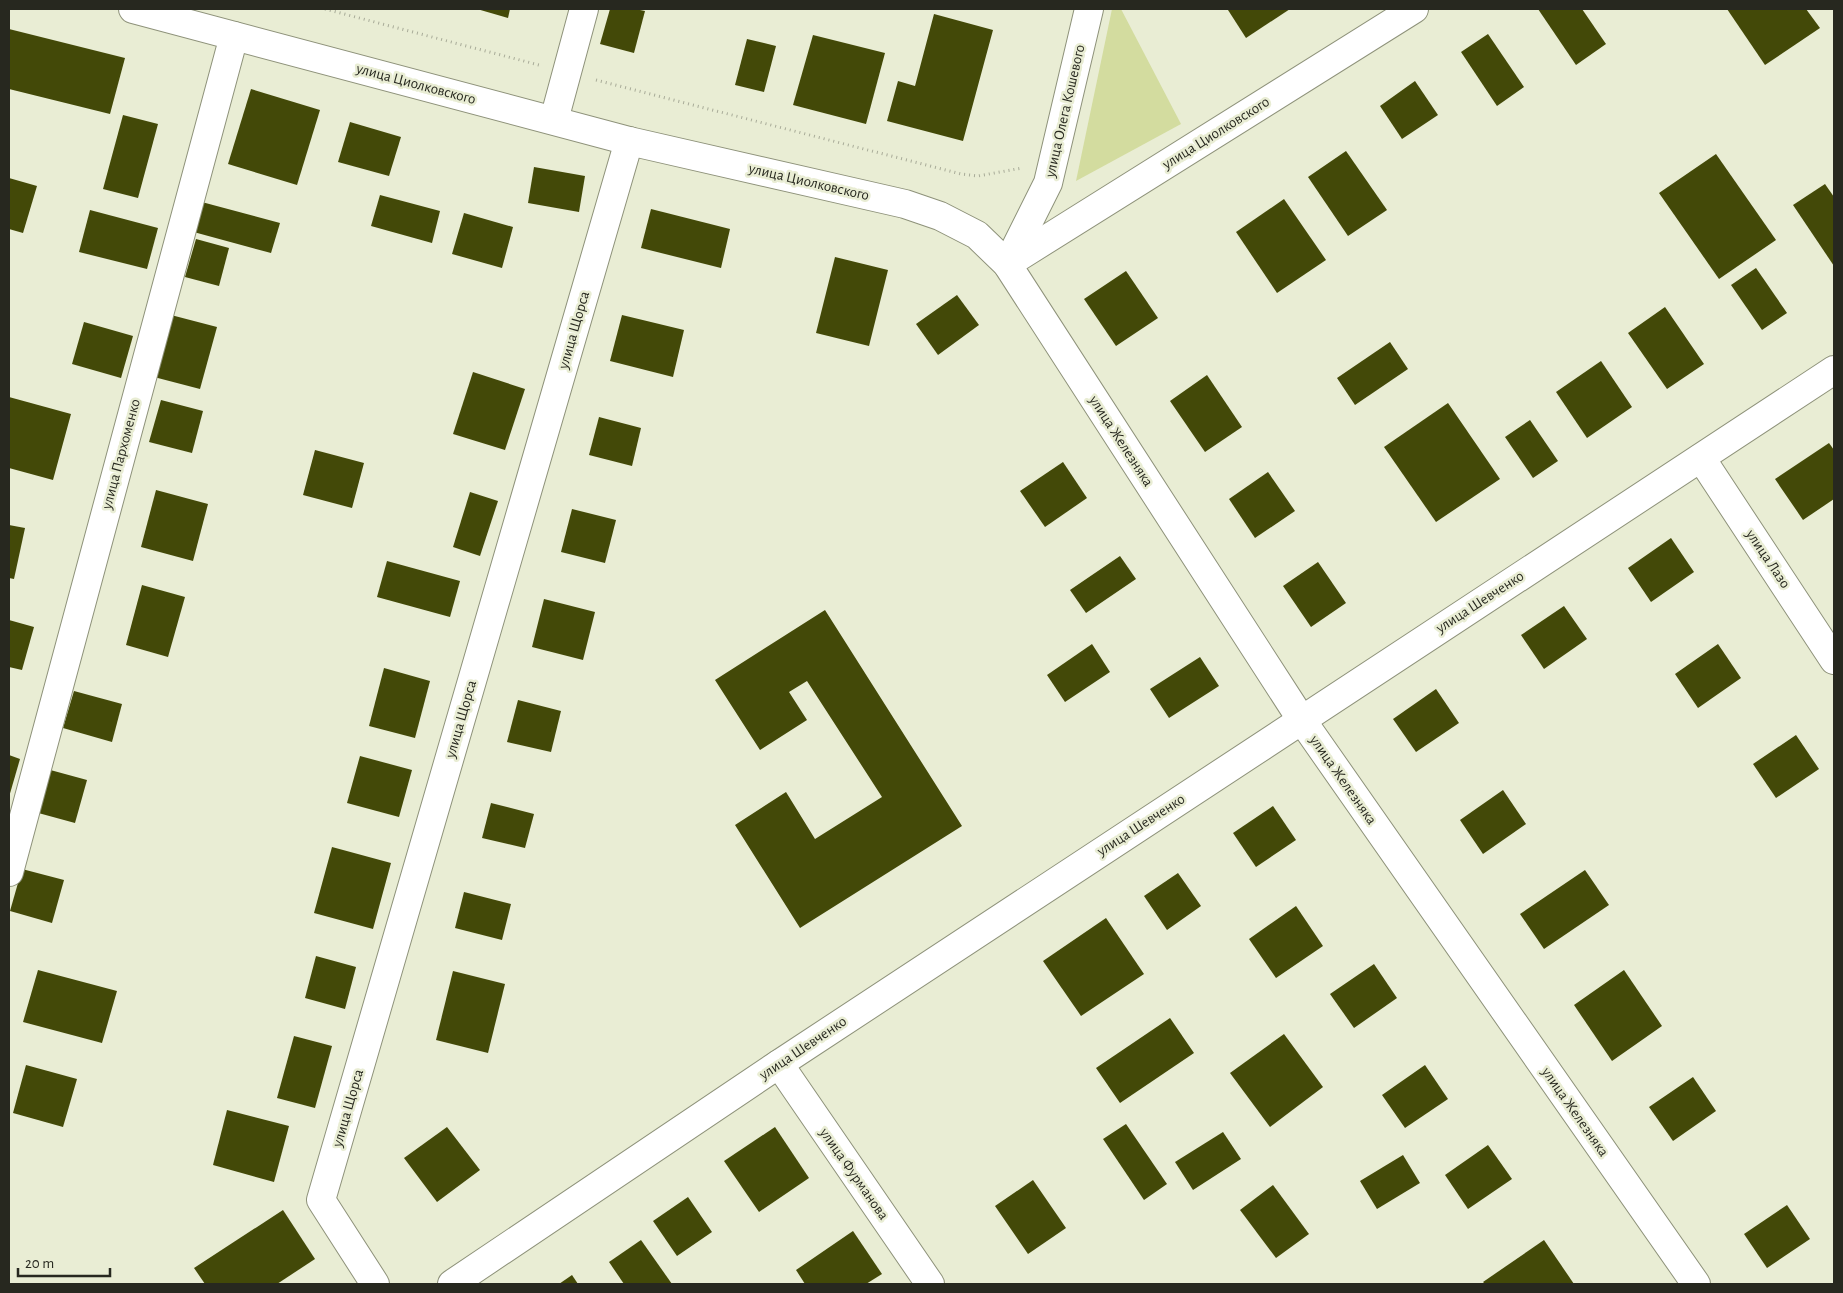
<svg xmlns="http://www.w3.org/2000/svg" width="1843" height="1293" font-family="'Alegreya Sans',sans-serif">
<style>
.green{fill:#d3dc9f}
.building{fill:#434908}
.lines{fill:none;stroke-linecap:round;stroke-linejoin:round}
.minor-casing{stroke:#8e927a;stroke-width:30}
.path{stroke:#a8ab98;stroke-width:3;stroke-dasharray:1 4;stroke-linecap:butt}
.minor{stroke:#fff;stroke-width:28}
.labels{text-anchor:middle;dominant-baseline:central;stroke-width:5;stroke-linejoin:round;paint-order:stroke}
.street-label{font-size:15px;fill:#27281f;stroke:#e9edd4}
</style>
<rect width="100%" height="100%" fill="#e9edd4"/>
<polygon class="green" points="1112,9 1121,9 1181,124 1076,181"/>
<g class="building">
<polygon points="477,9 510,9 508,18"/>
<polygon points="610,9 635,9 645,11 634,53 600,44"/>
<polygon points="1230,9 1290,9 1246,38 1228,10"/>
<polygon points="1538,9 1582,9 1606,44 1576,65"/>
<polygon points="1727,9 1806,9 1820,28 1765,65"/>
<polygon points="934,14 993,30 963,141 887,121 898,81 915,86"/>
<polygon points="9,29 125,58 110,114 9,89"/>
<polygon points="1488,34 1524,87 1497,106 1461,52"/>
<polygon points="813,35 885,53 866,124 793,105"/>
<polygon points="747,39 776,46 764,92 735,85"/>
<polygon points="1415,81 1438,115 1402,139 1380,106"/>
<polygon points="251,89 320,110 297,185 228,164"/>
<polygon points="123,115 158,124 138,198 103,189"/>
<polygon points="350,122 401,137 389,176 338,162"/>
<polygon points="1346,151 1387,210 1348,236 1308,177"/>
<polygon points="1716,154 1776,240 1719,279 1659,193"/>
<polygon points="534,167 585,176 579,212 528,203"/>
<polygon points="9,178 37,186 23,233 9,229"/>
<polygon points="1825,184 1834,197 1834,266 1793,205"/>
<polygon points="380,195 440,211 432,243 371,226"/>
<polygon points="1284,199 1326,260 1277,293 1236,232"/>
<polygon points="198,201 280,223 271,253 190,231"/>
<polygon points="651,209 730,229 721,268 641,248"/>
<polygon points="90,210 158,228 147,269 79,252"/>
<polygon points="464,213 513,227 502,268 452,254"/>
<polygon points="196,239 229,248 219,286 185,277"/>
<polygon points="835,257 888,270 869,346 816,333"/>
<polygon points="1756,268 1787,313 1762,330 1731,285"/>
<polygon points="1126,271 1158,318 1116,346 1084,299"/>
<polygon points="957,295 979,325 938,355 916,324"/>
<polygon points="1665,307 1704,364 1667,389 1628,333"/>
<polygon points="171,315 217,327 200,389 154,377"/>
<polygon points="622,315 684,330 673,377 610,361"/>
<polygon points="84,322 133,336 121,378 72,364"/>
<polygon points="1390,342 1408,369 1355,405 1337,378"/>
<polygon points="1601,361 1632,407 1587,438 1556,392"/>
<polygon points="473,372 525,389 505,450 453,434"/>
<polygon points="1207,375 1242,427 1205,452 1170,401"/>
<polygon points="9,397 71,414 53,480 9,468"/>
<polygon points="161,400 203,411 192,453 149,442"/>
<polygon points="1448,403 1500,479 1436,522 1384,447"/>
<polygon points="599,417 641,428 632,466 589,455"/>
<polygon points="1530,420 1558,461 1533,478 1505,437"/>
<polygon points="1829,443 1834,450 1834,499 1803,520 1775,479"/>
<polygon points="315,450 364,463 352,508 303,495"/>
<polygon points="1063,462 1087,498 1045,527 1020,491"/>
<polygon points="1268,472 1295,511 1255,538 1229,499"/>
<polygon points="156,490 208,504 193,561 141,547"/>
<polygon points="470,492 498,501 480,556 453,547"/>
<polygon points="572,509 616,520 605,563 561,552"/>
<polygon points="9,525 25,528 14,579 9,578"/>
<polygon points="1671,538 1694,572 1651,602 1628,568"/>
<polygon points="1120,556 1136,579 1086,613 1070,590"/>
<polygon points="387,561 460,581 450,617 377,597"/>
<polygon points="1318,562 1346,603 1311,627 1283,586"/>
<polygon points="142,585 185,597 168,657 126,645"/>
<polygon points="544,599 595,612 583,660 532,647"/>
<polygon points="1564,606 1587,639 1544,669 1521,635"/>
<polygon points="825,610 962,826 800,928 735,825 786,792 815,839 882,797 807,681 789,692 807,720 760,750 715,680"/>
<polygon points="9,620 34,627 22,670 9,667"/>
<polygon points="1092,644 1110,672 1065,702 1047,675"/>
<polygon points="1718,644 1741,678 1698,708 1675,674"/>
<polygon points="1200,657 1219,686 1169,718 1150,689"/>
<polygon points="384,668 430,681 415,738 369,726"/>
<polygon points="1436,689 1459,723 1416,752 1393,719"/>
<polygon points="74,691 122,704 112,742 63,728"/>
<polygon points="518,700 561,711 551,752 507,742"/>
<polygon points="1796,735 1819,769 1776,798 1753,764"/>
<polygon points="9,755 20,759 9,797"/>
<polygon points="360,756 412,770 399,817 347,803"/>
<polygon points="43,768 87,780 75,823 31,811"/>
<polygon points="1503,790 1526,824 1483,854 1460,820"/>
<polygon points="491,803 534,814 525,848 482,838"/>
<polygon points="1273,806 1296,840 1256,867 1233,833"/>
<polygon points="332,847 391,863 373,929 314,913"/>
<polygon points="22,869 64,880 52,923 10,911"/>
<polygon points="1585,870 1609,905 1544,949 1520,914"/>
<polygon points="1178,873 1201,906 1167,930 1144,896"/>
<polygon points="464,892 511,904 502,940 455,928"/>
<polygon points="1296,906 1323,946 1276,978 1249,939"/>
<polygon points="1106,918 1144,974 1081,1016 1043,961"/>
<polygon points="316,956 356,967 345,1009 305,998"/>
<polygon points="1374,964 1397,998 1354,1028 1330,994"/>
<polygon points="38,970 117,991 102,1043 23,1022"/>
<polygon points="1624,970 1662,1026 1612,1061 1574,1005"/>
<polygon points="453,971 505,984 488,1053 436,1040"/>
<polygon points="1170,1018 1194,1053 1120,1103 1096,1068"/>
<polygon points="1284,1034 1323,1087 1270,1127 1230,1073"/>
<polygon points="294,1036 332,1046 315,1108 277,1098"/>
<polygon points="26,1065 77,1079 63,1127 13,1113"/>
<polygon points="1425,1065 1448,1099 1405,1128 1382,1095"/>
<polygon points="1693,1077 1716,1111 1673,1141 1649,1107"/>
<polygon points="227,1110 289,1126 274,1182 213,1165"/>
<polygon points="1126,1124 1167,1184 1144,1200 1103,1139"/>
<polygon points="447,1127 480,1170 437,1202 404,1158"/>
<polygon points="775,1127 809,1178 759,1212 724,1161"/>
<polygon points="1223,1132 1241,1159 1193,1190 1175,1162"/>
<polygon points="1488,1145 1512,1179 1468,1209 1445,1175"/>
<polygon points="1403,1155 1420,1183 1377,1209 1360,1181"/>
<polygon points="1033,1180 1066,1228 1028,1254 995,1206"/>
<polygon points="1273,1185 1309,1234 1276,1258 1240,1210"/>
<polygon points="688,1197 712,1232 677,1256 653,1221"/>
<polygon points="1787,1205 1810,1239 1767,1268 1744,1234"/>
<polygon points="283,1210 315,1259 277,1284 205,1284 194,1268"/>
<polygon points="853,1231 882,1274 866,1284 805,1284 796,1270"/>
<polygon points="641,1240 672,1284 624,1284 609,1262"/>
<polygon points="1544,1240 1574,1284 1485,1284 1483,1282"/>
<polygon points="572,1275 578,1284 559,1284"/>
</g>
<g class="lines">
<g class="minor-casing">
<g id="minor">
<polyline points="133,9 629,141 905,204 940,216 977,235 1007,264 1301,719 1696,1284"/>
<polyline points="554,120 584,9"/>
<polyline points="1008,263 1048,183 1089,9"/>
<polyline points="1007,264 1414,9"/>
<polyline points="1701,458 1834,660"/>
<polyline points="9,872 234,36"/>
<polyline points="779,1064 930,1284"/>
<polyline points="375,1284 321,1200 629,141"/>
<polyline points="452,1284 779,1064 1834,370"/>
</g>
</g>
<g class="path">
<polyline points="325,9 539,65"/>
<polyline points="596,80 961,174 978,176 1022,168"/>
</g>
<use href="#minor" class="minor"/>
</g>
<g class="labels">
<g class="street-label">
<text transform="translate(416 84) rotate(15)">улица Циолковского</text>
<text transform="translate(1065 111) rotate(-77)">улица Олега Кошевого</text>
<text transform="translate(1216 133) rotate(-32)">улица Циолковского</text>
<text transform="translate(809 182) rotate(13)">улица Циолковского</text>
<text transform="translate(574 330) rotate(-74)">улица Щорса</text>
<text transform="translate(1121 441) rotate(57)">улица Железняка</text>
<text transform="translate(121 454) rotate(-75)">улица Пархоменко</text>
<text transform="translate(1768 559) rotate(56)">улица Лазо</text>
<text transform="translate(1480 602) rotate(-33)">улица Шевченко</text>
<text transform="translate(461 719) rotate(-74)">улица Щорса</text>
<text transform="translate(1343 780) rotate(55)">улица Железняка</text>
<text transform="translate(1141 825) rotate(-33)">улица Шевченко</text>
<text transform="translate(803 1048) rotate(-34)">улица Шевченко</text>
<text transform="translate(348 1108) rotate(-74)">улица Щорса</text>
<text transform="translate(1575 1112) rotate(55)">улица Железняка</text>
<text transform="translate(854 1174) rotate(55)">улица Фурманова</text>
</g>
</g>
<rect width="1843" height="1293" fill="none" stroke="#27281f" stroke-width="20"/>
<path d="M18 1268v8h92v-8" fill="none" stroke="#27281f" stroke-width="2.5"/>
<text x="25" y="1268" font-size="15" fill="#27281f" stroke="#e9edd4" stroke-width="4" paint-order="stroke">20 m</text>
</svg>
